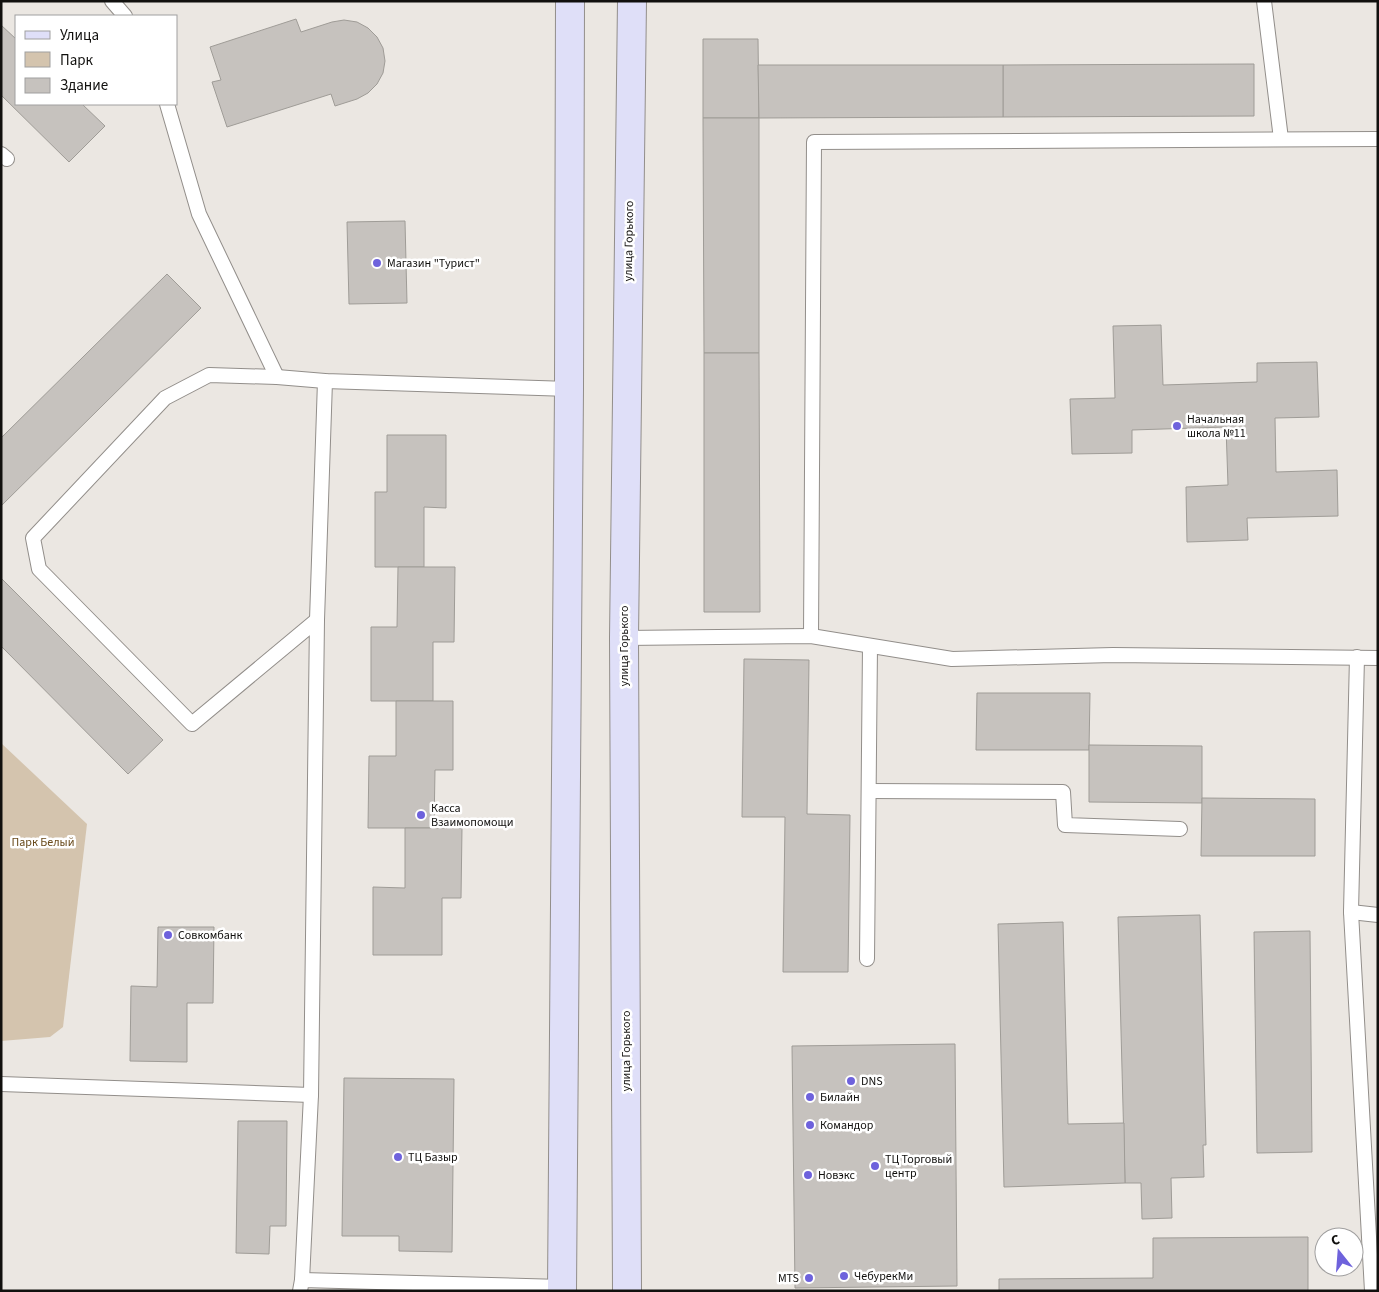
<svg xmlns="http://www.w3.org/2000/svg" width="1379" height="1292" font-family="'Source Sans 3',sans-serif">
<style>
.green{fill:#d4c4ae}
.building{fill:#c6c2be;stroke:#9f9c97}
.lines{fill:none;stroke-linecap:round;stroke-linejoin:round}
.service-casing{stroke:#928e8a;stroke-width:16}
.secondary-casing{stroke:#928e8a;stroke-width:30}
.service{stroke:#fff;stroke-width:14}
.secondary{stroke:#dfdff8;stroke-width:28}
.poi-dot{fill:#6e62dc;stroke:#fff;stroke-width:2}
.labels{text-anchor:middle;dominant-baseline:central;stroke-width:5;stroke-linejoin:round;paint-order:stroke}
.street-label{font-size:12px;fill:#11100e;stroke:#fff}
.poi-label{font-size:12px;fill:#11100e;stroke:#fff;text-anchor:start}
.park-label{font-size:12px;fill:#684919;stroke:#fff}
</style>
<rect width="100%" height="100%" fill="#ebe7e2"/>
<polygon class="green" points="1,743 87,824 63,1027 50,1037 1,1041"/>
<g class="building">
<polygon points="296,19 301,32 332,22 344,20 357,22 368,28 377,37 383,48 385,61 383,73 377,84 368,93 357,99 335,106 331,94 227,127 212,82 221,80 210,47"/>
<polygon points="1,25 16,39 16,104 82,104 105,126 69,162 1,95"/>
<polygon points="703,39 758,39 759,118 703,118"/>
<polygon points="1254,64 1254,116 1003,117 1003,65"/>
<polygon points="758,65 1003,65 1003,117 759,118"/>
<polygon points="703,118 759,118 759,353 704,353"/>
<polygon points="405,221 407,303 349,304 347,222"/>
<polygon points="167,274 201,308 1,506 1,438"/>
<polygon points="1161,325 1163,385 1257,382 1257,363 1317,362 1319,417 1275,418 1276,472 1337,470 1338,516 1247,518 1248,540 1187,542 1186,487 1228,485 1226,427 1132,430 1132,453 1072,454 1070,399 1115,398 1113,326"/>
<polygon points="704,353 759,353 760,612 704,612"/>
<polygon points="387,435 446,435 446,508 424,507 424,567 375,567 375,492 387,492"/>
<polygon points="398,567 455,567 454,642 433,642 433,701 371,701 371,627 397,627"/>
<polygon points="1,578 163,740 128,774 1,646"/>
<polygon points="744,659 809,660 807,814 850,815 848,972 783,972 785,817 742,817"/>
<polygon points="977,693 1090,693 1089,750 976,750"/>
<polygon points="396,701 453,701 453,770 435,770 434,828 368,828 369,756 396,756"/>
<polygon points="1089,745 1202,746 1202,803 1089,802"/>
<polygon points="1202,798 1315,799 1315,856 1201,856"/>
<polygon points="405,828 462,828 461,898 442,898 442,955 373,955 373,887 405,888"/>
<polygon points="1200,915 1206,1145 1203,1145 1204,1177 1171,1178 1172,1218 1142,1219 1141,1183 1125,1183 1118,917"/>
<polygon points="1063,922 1068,1124 1124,1123 1125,1183 1004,1187 998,924"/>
<polygon points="158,927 214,927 213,1003 187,1003 187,1062 130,1061 131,986 157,987"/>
<polygon points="1310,931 1312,1152 1257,1153 1254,932"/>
<polygon points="955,1044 957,1286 795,1288 792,1046"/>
<polygon points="344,1078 454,1079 452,1252 399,1251 399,1236 342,1236"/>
<polygon points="238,1121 287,1121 286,1226 270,1226 269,1254 236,1253"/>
<polygon points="1308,1237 1308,1291 999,1291 999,1279 1153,1278 1153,1238"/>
</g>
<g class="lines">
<g class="service-casing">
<g id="service">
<polyline points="112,1 125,16"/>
<polyline points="1264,1 1281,139"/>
<polyline points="167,104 199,214 277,377"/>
<polyline points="1,154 7,159"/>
<polyline points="317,620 325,381"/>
<polyline points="811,636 814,142 1378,139"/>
<polyline points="624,638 811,636 952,659 1113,655 1378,658"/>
<polyline points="1357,657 1351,912 1372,1291"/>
<polyline points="869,791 1063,792 1065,825 1180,829"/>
<polyline points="1351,912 1378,915"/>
<polyline points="867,959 870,646"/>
<polyline points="1,1084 311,1095"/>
<polyline points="302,1280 311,1095 317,620 192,724 39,569 33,538 165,398 209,375 277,377 325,381 569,389"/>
<polyline points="300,1291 302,1280 562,1287"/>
</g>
</g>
<g class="secondary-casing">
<g id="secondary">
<polyline points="562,1291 569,389 570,1"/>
<polyline points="627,1291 624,638 632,1"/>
</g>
</g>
<use href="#service" class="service"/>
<use href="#secondary" class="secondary"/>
</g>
<g class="poi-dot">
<circle cx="377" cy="263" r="5"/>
<circle cx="1177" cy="426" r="5"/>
<circle cx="421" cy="815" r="5"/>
<circle cx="168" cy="935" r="5"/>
<circle cx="851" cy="1081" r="5"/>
<circle cx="810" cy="1097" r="5"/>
<circle cx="810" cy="1125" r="5"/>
<circle cx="398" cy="1157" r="5"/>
<circle cx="875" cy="1166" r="5"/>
<circle cx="808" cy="1175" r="5"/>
<circle cx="844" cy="1276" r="5"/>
<circle cx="809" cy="1278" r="5"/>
</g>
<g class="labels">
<g class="street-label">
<text transform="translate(629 241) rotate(-89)">улица Горького</text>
<text transform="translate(624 646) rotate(-90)">улица Горького</text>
<text transform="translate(626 1051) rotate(-90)">улица Горького</text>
</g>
<g class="poi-label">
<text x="387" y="263">Магазин "Турист"</text>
<text x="1187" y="419">Начальная<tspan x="1187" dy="14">школа №11</tspan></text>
<text x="431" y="808">Касса<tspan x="431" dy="14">Взаимопомощи</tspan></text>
<text x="178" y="935">Совкомбанк</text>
<text x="861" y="1081">DNS</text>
<text x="820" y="1097">Билайн</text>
<text x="820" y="1125">Командор</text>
<text x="408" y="1157">ТЦ Базыр</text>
<text x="885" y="1159">ТЦ Торговый<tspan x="885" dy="14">центр</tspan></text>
<text x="818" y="1175">Новэкс</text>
<text x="854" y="1276">ЧебурекМи</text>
<text x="799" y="1278" text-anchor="end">MTS</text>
</g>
<g class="park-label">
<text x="43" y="842">Парк Белый</text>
</g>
</g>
<rect width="1379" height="1292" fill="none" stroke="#11100e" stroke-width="5"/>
<rect x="15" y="15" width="162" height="90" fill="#ffffff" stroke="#a09f9f"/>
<rect x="25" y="31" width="25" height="8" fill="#dfdff8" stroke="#a09f9f"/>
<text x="60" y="40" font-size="15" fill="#11100e">Улица</text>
<rect x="25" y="52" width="25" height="15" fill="#d4c4ae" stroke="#a09f9f"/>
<text x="60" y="65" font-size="15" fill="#11100e">Парк</text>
<rect x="25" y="78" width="25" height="15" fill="#c6c2be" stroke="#a09f9f"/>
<text x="60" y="90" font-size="15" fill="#11100e">Здание</text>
<g transform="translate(1339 1252) rotate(343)"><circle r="24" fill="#ffffff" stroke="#a09f9f"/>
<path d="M0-4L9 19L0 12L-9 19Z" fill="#6e62dc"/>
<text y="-8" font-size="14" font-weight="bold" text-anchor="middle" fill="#11100e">С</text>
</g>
</svg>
